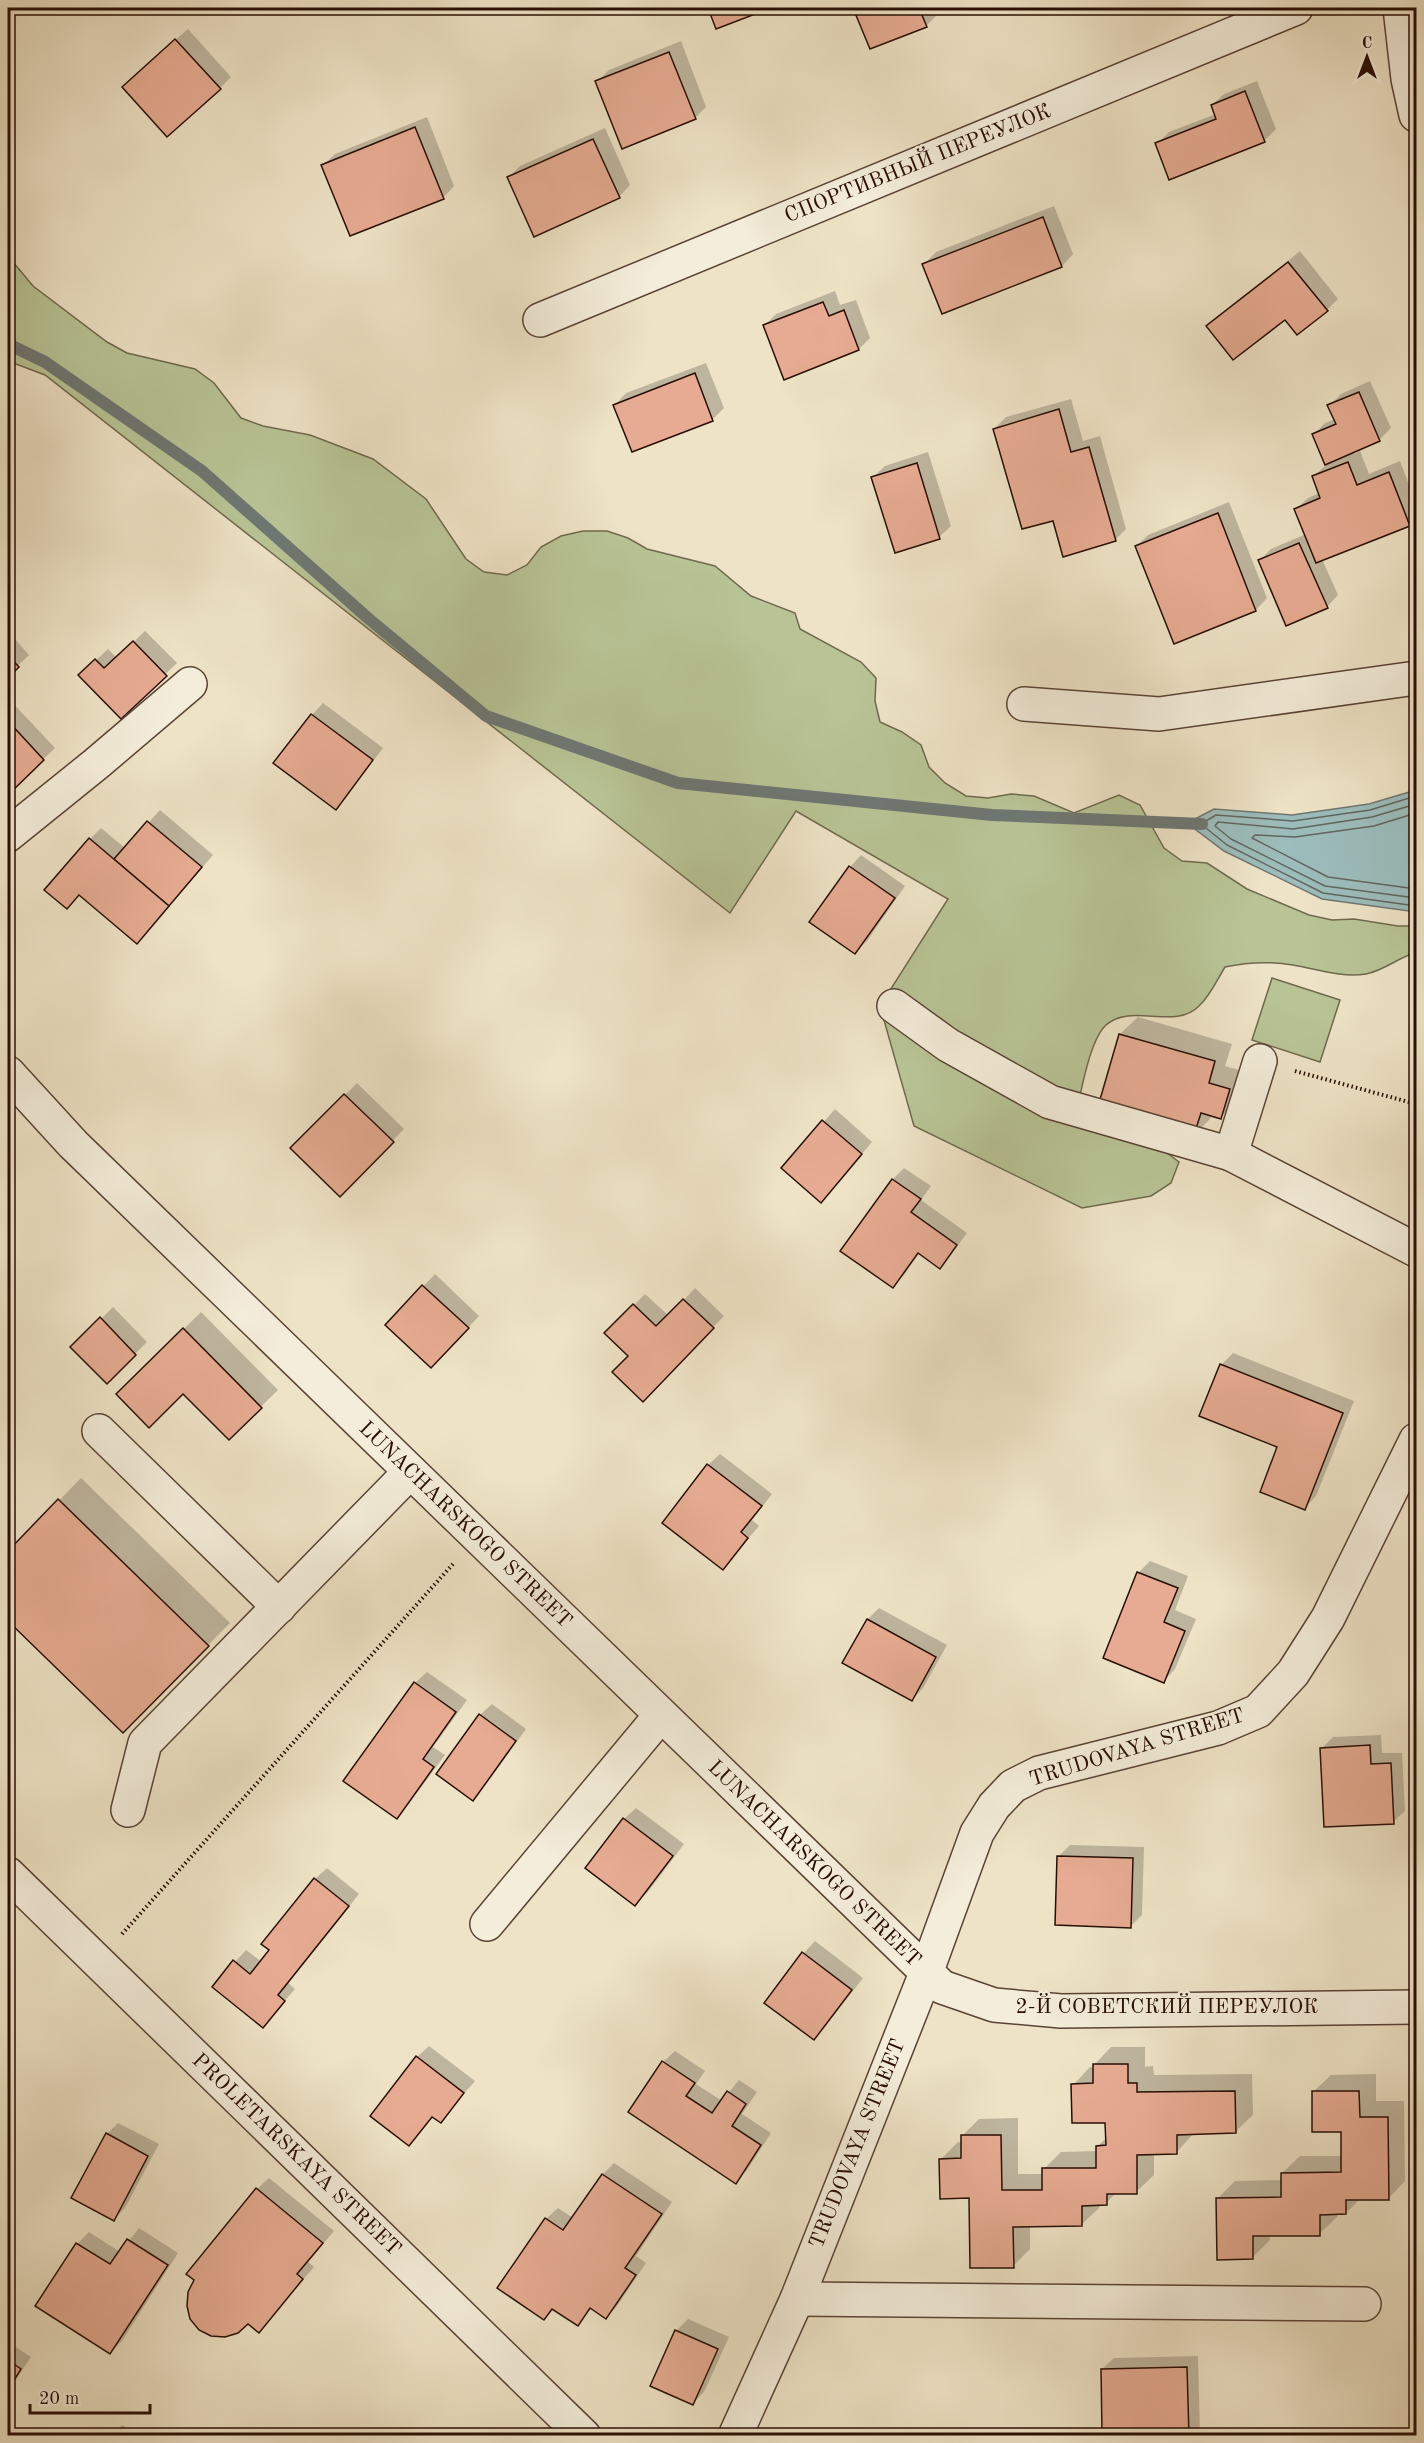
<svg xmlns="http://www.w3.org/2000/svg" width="1424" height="2443" font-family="'Old Standard TT',serif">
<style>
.green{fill:#b8c496;stroke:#70694e;stroke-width:1.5}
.water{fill:#9cbdbc;stroke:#6e7773;stroke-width:1.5}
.shadow{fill:#0003}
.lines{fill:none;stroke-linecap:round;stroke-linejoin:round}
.shore{stroke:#626660;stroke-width:1.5}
.stream{stroke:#6e7773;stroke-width:12}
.building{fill:#e6ab92;stroke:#280e05;stroke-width:1.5}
.minor-casing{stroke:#5a4335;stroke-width:36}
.path{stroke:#280e05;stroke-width:4;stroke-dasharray:1.5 3;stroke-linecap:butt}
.minor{stroke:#f4edda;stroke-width:33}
.labels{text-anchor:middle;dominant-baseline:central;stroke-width:5;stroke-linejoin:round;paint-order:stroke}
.street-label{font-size:21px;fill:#280e05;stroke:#f4edda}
</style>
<rect width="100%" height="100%" fill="#eee3c6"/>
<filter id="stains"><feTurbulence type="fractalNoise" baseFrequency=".00333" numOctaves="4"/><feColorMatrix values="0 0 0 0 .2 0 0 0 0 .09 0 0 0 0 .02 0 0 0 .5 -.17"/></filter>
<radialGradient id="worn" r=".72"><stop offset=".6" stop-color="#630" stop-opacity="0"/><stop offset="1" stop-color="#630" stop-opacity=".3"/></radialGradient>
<g class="green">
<path d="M8,256L33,286L107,342L127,353L195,369L214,383L241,418L263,426L310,435L373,459L426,499L466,559L484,572L507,575L527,565L541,547L561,536L583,531H607L628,538L647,549L715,566L751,596L795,613L800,629L861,662L876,678L875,701L880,722L902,732L921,745L929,767L945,783L966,796L988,798L1011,794L1034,796L1074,813L1119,795L1140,805L1164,848L1182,861L1207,863L1247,889L1309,915L1332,920L1354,919L1398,926H1416V953C1404,954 1384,971 1366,974C1341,978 1317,969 1293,965C1269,961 1248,962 1225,967C1217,980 1210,996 1199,1006C1175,1031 1132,1002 1106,1025C1089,1041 1081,1094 1075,1117L1155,1144L1179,1162L1171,1183L1151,1196L1082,1208L914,1126L880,1006L948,899L796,811L730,913L45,375L8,361Z"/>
<polygon points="1272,978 1340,1000 1320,1062 1252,1040"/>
</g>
<polygon class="water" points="1416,790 1416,912 1322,899 1224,851 1187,823 1214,809 1292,815 1369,804"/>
<g class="shadow">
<polygon points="710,8 767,8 717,27"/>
<polygon points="855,8 935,8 938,14 926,26 870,47"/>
<polygon points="188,29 231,77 220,88 135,75"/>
<polygon points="681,41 706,107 695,118 597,82 609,70"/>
<polygon points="1257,81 1276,129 1264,141 1157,144 1169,132 1216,114 1212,105 1224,94"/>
<polygon points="427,117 454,186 443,198 323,165 335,154"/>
<polygon points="605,128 630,185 619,197 509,177 520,166"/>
<polygon points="1054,206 1073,254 1062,266 943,312 924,264 936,252"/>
<polygon points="1300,251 1338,299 1327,310 1208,327"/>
<polygon points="835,291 840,305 856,300 870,338 859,349 765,325 776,314"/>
<polygon points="706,363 724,408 713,419 632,450 615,405 626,393"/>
<polygon points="1370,381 1391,428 1379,440 1353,451 1354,454 1360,451 1369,474 1400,461 1416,503 1416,517 1409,525 1322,559 1338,595 1327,607 1260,560 1271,549 1306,534 1296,509 1308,498 1320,493 1314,476 1327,464 1314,434 1325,423 1335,419 1329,406 1341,394"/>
<polygon points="1071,399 1083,441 1100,436 1126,529 1115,540 1054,519 994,429 1006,417"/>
<polygon points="928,452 951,526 939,537 873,477 885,466"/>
<polygon points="1229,502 1267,598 1256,610 1175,642 1137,546 1148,535"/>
<polygon points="8,631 29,655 8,675"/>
<polygon points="145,631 177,663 121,717 80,675 108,649 117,658"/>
<polygon points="9,699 55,748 8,793 8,700"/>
<polygon points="323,703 383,748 347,796 336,808 312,715"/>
<polygon points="160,810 213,855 148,931 90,839 101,828 125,848"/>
<polygon points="861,855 905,886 867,941 855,952 850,867"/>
<polygon points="1138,1017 1232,1044 1225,1066 1246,1072 1238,1100 1221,1117 1211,1115 1210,1119 1193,1136 1099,1109 1120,1034"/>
<polygon points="357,1083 404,1129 340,1195 293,1148"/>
<polygon points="835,1109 872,1142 832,1189 783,1168"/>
<polygon points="904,1168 931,1186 921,1200 967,1233 951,1255 940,1267 920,1252 904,1275 892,1286 842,1251 893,1179"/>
<polygon points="435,1274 479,1316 443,1355 387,1325"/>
<polygon points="695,1288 724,1316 643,1399 630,1356 606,1333 645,1294 669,1316"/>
<polygon points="113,1307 147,1342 107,1382 73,1347"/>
<polygon points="201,1312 278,1390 229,1438 183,1392 118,1394"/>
<polygon points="1233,1353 1354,1401 1316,1496 1305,1508 1279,1446 1221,1365"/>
<polygon points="720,1454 772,1494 752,1520 759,1526 723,1568 708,1465"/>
<polygon points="81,1478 230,1623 123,1731 8,1619 8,1553"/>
<polygon points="1150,1561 1188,1576 1175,1610 1196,1619 1175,1669 1164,1681 1138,1573"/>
<polygon points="879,1608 947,1645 923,1688 912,1700 868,1619"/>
<polygon points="427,1672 467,1700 433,1747 445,1755 408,1805 397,1817 415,1683"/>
<polygon points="492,1704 526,1729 484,1787 473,1799 480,1715"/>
<polygon points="1381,1735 1382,1753 1402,1753 1405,1811 1393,1822 1321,1749 1333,1737"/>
<polygon points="636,1808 684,1844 647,1893 635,1904 624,1819"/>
<polygon points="1070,1845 1144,1847 1142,1915 1131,1926 1059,1856"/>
<polygon points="327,1868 359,1894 288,1983 295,1989 263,2026 235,1962 246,1950 262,1962 315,1879"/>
<polygon points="815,1941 863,1978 825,2027 814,2038 766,2002 804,1953"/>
<polygon points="429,2046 475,2081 440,2121 433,2116 409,2144 417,2057"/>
<polygon points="1111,2047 1145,2047 1145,2067 1153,2066 1154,2075 1252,2074 1253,2115 1235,2132 1194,2133 1176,2153 1154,2153 1154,2175 1136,2192 1117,2192 1106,2203 1099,2204 1099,2208 1081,2225 1030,2225 1030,2249 1013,2266 971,2197 941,2159 958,2142 962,2142 962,2136 979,2119 1018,2118 1018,2174 1044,2174 1044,2169 1061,2152 1097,2151 1097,2147 1107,2137 1107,2121 1073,2085 1090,2067 1094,2067 1094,2065"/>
<polygon points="675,2051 705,2071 696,2084 722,2101 739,2080 757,2092 742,2114 771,2133 747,2170 736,2182 663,2062"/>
<polygon points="1376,2074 1376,2101 1404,2101 1405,2181 1388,2199 1360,2199 1346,2213 1337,2213 1337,2217 1319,2234 1269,2235 1270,2240 1252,2258 1218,2198 1235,2181 1282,2180 1282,2173 1300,2156 1343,2156 1342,2131 1313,2092 1331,2075"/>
<polygon points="118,2123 159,2144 125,2208 114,2219 107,2134"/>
<polygon points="614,2163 672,2202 636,2256 646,2263 617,2306 606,2317 592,2308 577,2325 554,2309 544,2318 546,2219 558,2208 573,2218 603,2174"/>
<polygon points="269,2178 334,2231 308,2262 314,2267 259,2331 257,2189"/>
<polygon points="139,2228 178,2253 122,2341 110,2353 77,2244 89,2232 120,2252"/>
<polygon points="688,2319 729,2337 704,2392 693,2403 676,2331"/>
<polygon points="8,2342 31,2357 8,2392"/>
<polygon points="1198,2356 1200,2433 1198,2436 1139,2436 1139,2430 1102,2369 1114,2358"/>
<polygon points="122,2425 141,2436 112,2436"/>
</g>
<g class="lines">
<g class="shore">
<polyline points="1416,796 1370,810 1293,821 1216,815 1201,824 1227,845 1323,893 1416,906"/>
<polyline points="1416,804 1372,817 1293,829 1218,822 1215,826 1231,839 1325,886 1416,898"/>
<polyline points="1416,813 1374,826 1295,837 1255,835 1252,838 1328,877 1416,889"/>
</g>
<polyline class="stream" points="8,344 45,362 202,471 369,619 486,716 678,783 992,815 1202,824"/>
</g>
<g class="building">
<polygon points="708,8 771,8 716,29"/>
<polygon points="853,8 919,8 927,27 870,49"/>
<polygon points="175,39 221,89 167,137 122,87"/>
<polygon points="669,52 696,119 622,149 595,81"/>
<polygon points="1245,91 1265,142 1169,180 1155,143 1216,119 1211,105"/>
<polygon points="415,127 444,199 350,236 321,165"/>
<polygon points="593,139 620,198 534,237 507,177"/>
<polygon points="1043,217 1062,267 942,314 922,264"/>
<polygon points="1288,262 1328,311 1297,335 1285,320 1233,360 1206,326"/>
<polygon points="823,302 829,316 844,310 859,350 784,380 763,325"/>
<polygon points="695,373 713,421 632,452 613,405"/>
<polygon points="1359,392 1380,441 1325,465 1312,434 1336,424 1327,405"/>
<polygon points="1059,409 1071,452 1089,447 1116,541 1063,557 1053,521 1022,529 993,429"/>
<polygon points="1348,462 1357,485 1389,472 1410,526 1316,563 1294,509 1320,498 1312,476"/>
<polygon points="917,463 940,539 895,553 871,477"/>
<polygon points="1218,513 1256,611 1174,644 1135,546"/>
<polygon points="1299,543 1328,608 1286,626 1258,560"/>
<polygon points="133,641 167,676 121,719 78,675 95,659 104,668"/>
<polygon points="8,655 19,667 8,678"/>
<polygon points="311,714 373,760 336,810 273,763"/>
<polygon points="8,721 44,760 8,795"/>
<polygon points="147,821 202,867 169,906 114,859"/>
<polygon points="89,838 169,906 137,944 79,895 67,909 44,890"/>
<polygon points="849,866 895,898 855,954 809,922"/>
<polygon points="1119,1034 1215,1061 1209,1083 1230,1089 1221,1119 1201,1113 1193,1138 1097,1110"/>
<polygon points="344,1094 394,1142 340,1197 290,1148"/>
<polygon points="822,1120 862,1154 821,1203 781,1168"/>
<polygon points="892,1179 921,1199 911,1212 957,1245 940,1269 918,1253 893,1288 840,1251"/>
<polygon points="422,1285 469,1328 431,1368 385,1325"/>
<polygon points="683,1299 714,1328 643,1402 612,1372 628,1356 604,1333 633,1304 656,1326"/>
<polygon points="100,1317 136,1355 107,1384 70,1347"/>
<polygon points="183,1328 262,1408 229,1440 183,1394 149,1428 116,1394"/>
<polygon points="1220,1364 1343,1413 1305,1510 1260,1492 1277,1447 1199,1416"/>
<polygon points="707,1464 762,1506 741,1532 748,1538 723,1570 662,1523"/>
<polygon points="58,1499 209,1646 123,1733 8,1621 8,1551"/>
<polygon points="1137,1572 1178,1588 1164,1622 1185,1631 1164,1683 1103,1658"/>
<polygon points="867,1619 936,1657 912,1701 842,1663"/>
<polygon points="414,1682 456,1712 423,1759 434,1767 397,1819 343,1781"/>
<polygon points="479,1714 516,1741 473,1801 436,1774"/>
<polygon points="1370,1745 1371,1764 1391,1763 1394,1824 1324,1827 1320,1748"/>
<polygon points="623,1818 673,1856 635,1906 585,1868"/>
<polygon points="1057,1856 1133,1858 1131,1928 1055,1925"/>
<polygon points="314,1878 349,1906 278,1995 285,2001 263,2028 212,1987 233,1960 250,1974 269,1950 261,1944"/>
<polygon points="802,1952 852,1990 814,2040 764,2003"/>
<polygon points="416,2056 464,2093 441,2123 432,2117 409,2146 370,2116"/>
<polygon points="662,2061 695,2083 686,2096 712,2113 727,2091 746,2104 732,2126 761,2145 736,2184 628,2112"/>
<polygon points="1093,2064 1128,2064 1128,2083 1137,2083 1137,2092 1235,2091 1236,2133 1177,2135 1177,2154 1137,2155 1137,2194 1107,2194 1107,2205 1082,2206 1082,2226 1013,2227 1014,2268 970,2268 969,2198 940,2199 939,2159 961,2158 961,2135 1001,2135 1002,2190 1042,2190 1042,2168 1096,2168 1096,2146 1106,2145 1105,2123 1072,2123 1071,2084 1093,2083"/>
<polygon points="1312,2091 1359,2091 1360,2117 1388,2117 1389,2200 1346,2200 1346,2214 1320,2215 1320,2236 1253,2236 1253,2259 1217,2260 1216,2198 1281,2197 1281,2173 1341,2172 1341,2132 1312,2132"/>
<polygon points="106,2133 148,2156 114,2221 71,2198"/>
<polygon points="602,2174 662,2214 625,2268 636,2275 606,2319 590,2308 578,2326 552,2309 544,2320 497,2288 545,2218 563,2230"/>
<polygon points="256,2188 323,2243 297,2274 303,2279 259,2333 248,2324 238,2333 225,2337 211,2336 199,2330 190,2319 187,2306 188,2292 194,2280 186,2274"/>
<polygon points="127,2239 168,2265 110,2354 35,2306 76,2243 110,2264"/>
<polygon points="675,2330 718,2349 693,2405 650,2386"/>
<polygon points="8,2360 21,2369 8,2390"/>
<polygon points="1187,2367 1189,2436 1137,2436 1137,2431 1102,2433 1101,2369"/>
</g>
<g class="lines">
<g class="minor-casing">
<g id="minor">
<polyline points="1400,8 1408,79 1416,115"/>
<polyline points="540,320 1296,8"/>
<polyline points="1024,704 1159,714 1416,678"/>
<polyline points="8,835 96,764 190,684"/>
<polyline points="894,1006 948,1045 1050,1102 1231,1154"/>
<polyline points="1260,1061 1231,1154 1416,1250"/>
<polyline points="8,1073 73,1144 942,1987 994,2005 1061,2011 1416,2007"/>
<polyline points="99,1431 279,1607"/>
<polyline points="128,1810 145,1743 410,1472"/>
<polyline points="8,1874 584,2436"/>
<polyline points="487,1924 661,1715"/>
<polyline points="797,2299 1364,2304"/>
<polyline points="735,2436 797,2299 926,1973 977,1833 994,1806 1013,1786 1039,1773 1218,1728 1258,1711 1293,1673 1328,1618 1416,1440"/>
</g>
</g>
<g class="path">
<polyline points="1295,1071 1416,1104"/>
<polyline points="122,1934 453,1564"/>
</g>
<use href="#minor" class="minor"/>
</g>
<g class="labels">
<g class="street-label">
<text transform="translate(918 164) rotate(-22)">СПОРТИВНЫЙ ПЕРЕУЛОК</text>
<text transform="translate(465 1525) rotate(44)">LUNACHARSKOGO STREET</text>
<text transform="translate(1137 1748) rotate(-17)">TRUDOVAYA STREET</text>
<text transform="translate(814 1864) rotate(44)">LUNACHARSKOGO STREET</text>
<text x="1167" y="2007">2-Й СОВЕТСКИЙ ПЕРЕУЛОК</text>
<text transform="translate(858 2144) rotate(-68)">TRUDOVAYA STREET</text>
<text transform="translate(296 2155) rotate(44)">PROLETARSKAYA STREET</text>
</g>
</g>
<rect width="1424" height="2443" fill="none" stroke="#eee3c6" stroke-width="30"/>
<rect x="9" y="9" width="1406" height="2425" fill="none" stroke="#280e05" stroke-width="3"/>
<rect x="15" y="15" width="1394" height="2413" fill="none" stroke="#280e05" stroke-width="1.5"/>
<g transform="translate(1367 57)" stroke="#f4edda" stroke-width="4.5" paint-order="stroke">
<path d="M0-4.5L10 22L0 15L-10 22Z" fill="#280e05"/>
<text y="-9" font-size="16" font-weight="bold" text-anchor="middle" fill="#280e05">С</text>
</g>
<path d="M30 2404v9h120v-9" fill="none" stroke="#280e05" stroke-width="3"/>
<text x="39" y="2404" font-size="18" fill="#280e05" stroke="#f4edda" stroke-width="4.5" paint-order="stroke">20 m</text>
<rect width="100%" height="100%" filter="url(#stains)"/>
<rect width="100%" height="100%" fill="url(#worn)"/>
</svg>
